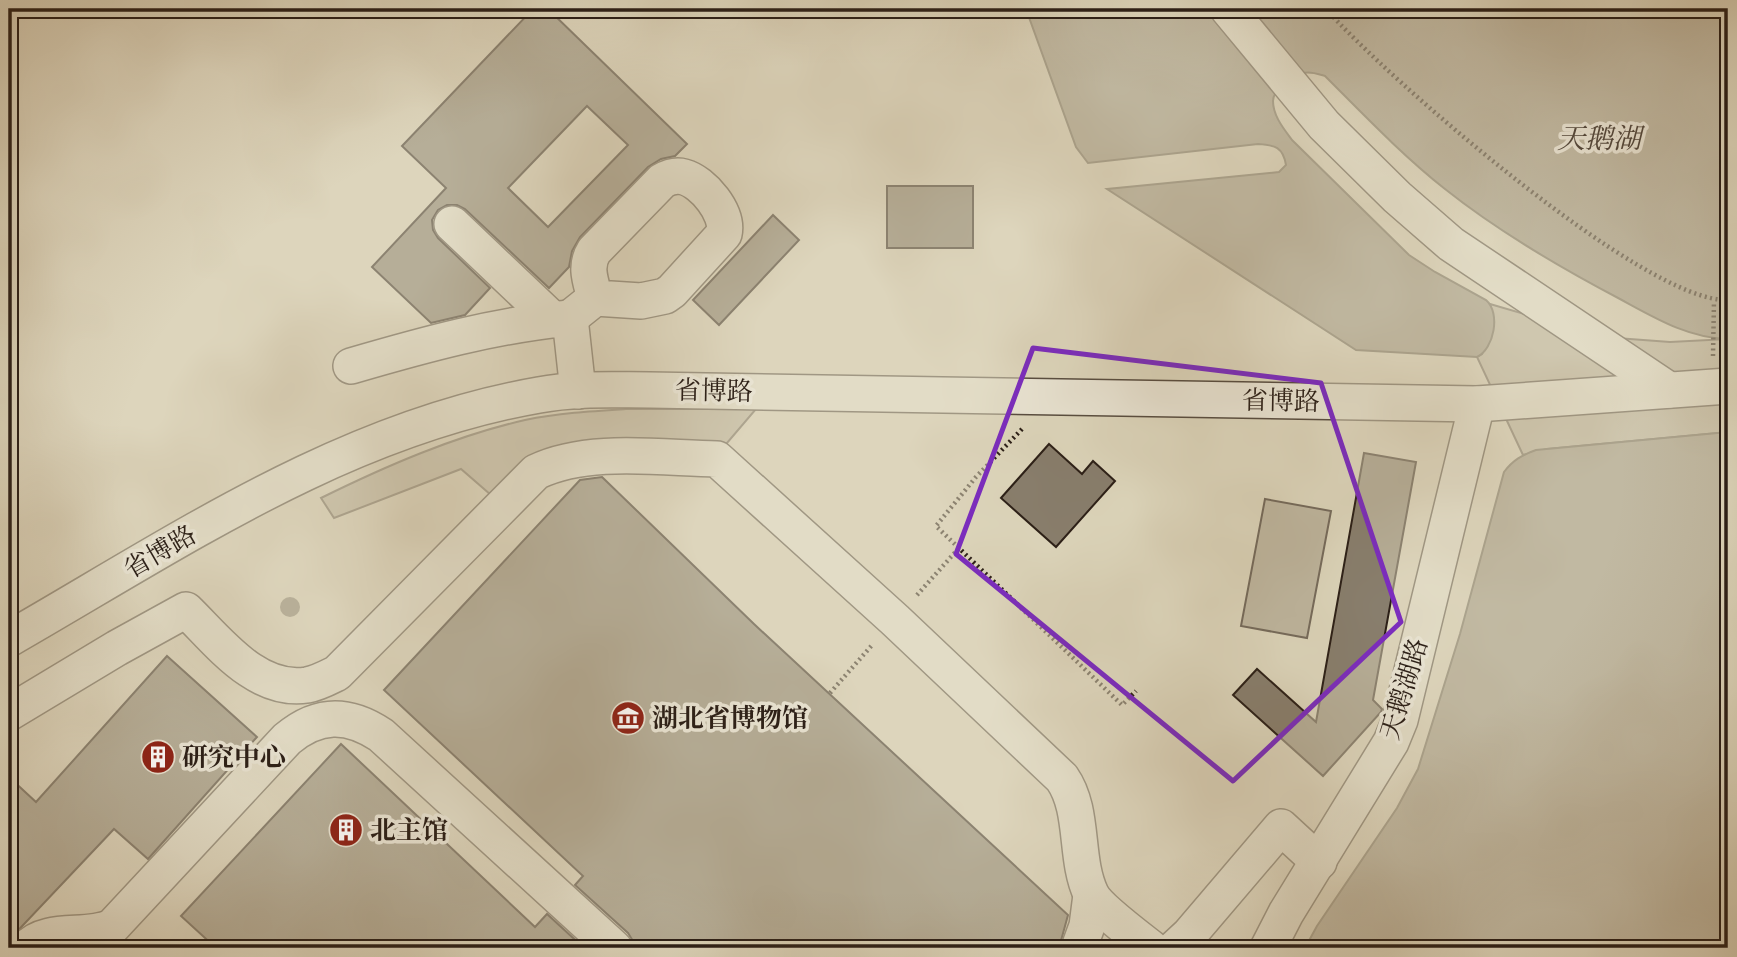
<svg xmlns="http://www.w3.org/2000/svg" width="1737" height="957" font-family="'IM FELL French Canon','Noto Serif SC',serif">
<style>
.green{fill:#bfb7a0;stroke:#756b5c;stroke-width:2}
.water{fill:#a09884;stroke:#716858;stroke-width:2}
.building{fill:#887e6d;stroke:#2b1f17;stroke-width:2;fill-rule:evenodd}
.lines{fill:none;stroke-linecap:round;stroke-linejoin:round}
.minor-casing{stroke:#584d40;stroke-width:38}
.path{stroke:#2b1f17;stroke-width:4.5;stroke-dasharray:2 3.5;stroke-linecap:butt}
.minor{stroke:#e9e4d3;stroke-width:35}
.tree{fill:#8f8674}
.marked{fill:none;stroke:#7b2cbf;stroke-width:5;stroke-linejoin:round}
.labels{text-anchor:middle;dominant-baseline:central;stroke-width:7;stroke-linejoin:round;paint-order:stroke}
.street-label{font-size:26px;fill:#2b1f17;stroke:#e9e4d3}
.poi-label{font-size:26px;font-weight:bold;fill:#2b1f17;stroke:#e9e4d3;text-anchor:start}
.water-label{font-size:28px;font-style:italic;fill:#54493d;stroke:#e9e4d3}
</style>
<rect width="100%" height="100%" fill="#ddd6bc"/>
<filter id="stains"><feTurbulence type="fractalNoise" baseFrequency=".00286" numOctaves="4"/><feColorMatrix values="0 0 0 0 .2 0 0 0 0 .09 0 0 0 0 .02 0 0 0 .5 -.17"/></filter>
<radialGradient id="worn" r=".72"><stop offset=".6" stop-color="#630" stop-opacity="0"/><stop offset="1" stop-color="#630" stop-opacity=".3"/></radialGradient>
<g class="green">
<polygon points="1490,304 1603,337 1670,342 1728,339 1728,432 1547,449 1523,455 1477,357 1482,354 1494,323"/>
<path d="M626,409H756L727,443L572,446L491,495L461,469L334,518L321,498C386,466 455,436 525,420C558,413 593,411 626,409Z"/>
<polygon points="1265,499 1331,511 1307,638 1241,626"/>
</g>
<g class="water">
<path d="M1026,9H1728V339C1688,338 1655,318 1620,299C1559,267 1499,232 1445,189C1402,155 1364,115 1325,76C1318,74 1311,71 1303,73C1292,74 1273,90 1273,101C1273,116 1284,129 1292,140L1409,255L1435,272L1486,300C1501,313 1494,349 1477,357L1356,350L1107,189L1279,172L1286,165C1283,147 1275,145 1258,144L1088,163L1076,147Z"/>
<path d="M1728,432V948H1305L1317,926L1397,808L1418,769L1460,634L1504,472C1513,460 1522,455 1536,450Z"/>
</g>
<g class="building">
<path d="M533,9H548L687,144L675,156L661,159L648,167L580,237L572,251L569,267L549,288L465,209L457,205H447L438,210L432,220L433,230L438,238L490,288L465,315L431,323L372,267L446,188L402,146ZM587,106L628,145L548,227L508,188Z"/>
<rect x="887" y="186" width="86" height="62"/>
<polygon points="773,215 799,240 719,325 693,300"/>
<polygon points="1049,444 1082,474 1093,461 1115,481 1056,547 1001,498"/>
<polygon points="1364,453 1416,462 1373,700 1382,709 1381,712 1323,776 1233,695 1257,669 1316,722"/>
<polygon points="602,477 754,624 1068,915 1059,948 634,948 633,941 628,933 575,885 583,876 384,690 580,480"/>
<polygon points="167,656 257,737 148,859 114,829 9,940 9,777 36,802"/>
<polygon points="341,744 535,927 547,914 584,948 216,948 181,916"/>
</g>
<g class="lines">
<g class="minor-casing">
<g id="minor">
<polyline points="1228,9 1324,125 1397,197 1451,244 1669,390"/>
<polyline points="452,224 552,319"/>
<path d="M570,318L595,298L641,301L665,296L672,291L724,234C729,213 703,182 684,177C677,175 669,177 662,181L594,251C584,267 591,282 595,298"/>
<path d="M351,366C423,345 495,325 570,318L578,391"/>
<path d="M9,639C178,542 343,429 539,395C575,388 613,390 650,390L1477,404L1728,386"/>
<path d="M9,713L117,648L186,610C218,641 256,693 307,685C318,683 327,678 337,673L536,472C588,447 660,458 717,459L895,620L1062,778C1085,811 1074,858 1091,894C1097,907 1137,937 1151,948"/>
<path d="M27,948C47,926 86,939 112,927L287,739C318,713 348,713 381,735L614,948"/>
<polyline points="1079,948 1087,926 1091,895"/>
<polyline points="1175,948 1189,935 1281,827 1319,862"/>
<polyline points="1268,948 1286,913 1391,742 1400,720 1477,404"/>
</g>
</g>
<g class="path">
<path d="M1326,9C1385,76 1644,303 1728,300"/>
<polyline points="1713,356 1714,301"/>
<polyline points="1022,429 976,477 936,526 1122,705 1136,691"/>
<polyline points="917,595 959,548"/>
<polyline points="830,693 873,644"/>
</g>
<use href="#minor" class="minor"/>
</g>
<circle class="tree" cx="290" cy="607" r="10"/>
<path d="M0 0H1737V957H0ZM1033,348L1321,383L1401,622L1233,781L956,554Z" fill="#ddd6bc" fill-opacity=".55" fill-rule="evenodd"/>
<path class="marked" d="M1033,348L1321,383L1401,622L1233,781L956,554Z"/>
<defs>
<g id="museum-disc" transform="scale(1.75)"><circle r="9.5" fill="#8f2418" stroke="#e9e4d3"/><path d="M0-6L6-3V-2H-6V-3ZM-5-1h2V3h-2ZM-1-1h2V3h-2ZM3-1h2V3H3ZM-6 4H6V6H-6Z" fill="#fff"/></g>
<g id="building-disc" transform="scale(1.75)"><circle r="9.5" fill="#8f2418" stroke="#e9e4d3"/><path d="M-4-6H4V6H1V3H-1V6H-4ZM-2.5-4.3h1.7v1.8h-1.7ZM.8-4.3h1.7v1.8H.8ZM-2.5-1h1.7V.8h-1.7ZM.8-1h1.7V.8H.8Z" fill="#fff"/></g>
</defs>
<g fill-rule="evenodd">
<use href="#museum-disc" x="628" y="718"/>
<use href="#building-disc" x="158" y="757"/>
<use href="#building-disc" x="346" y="830"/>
</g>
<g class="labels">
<g class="street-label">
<text transform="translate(714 391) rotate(1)">省博路</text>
<text transform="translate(1281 401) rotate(1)">省博路</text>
<text transform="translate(160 552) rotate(-30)">省博路</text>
<text transform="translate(1404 689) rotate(-73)">天鹅湖路</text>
</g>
<g class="poi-label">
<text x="652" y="718">湖北省博物馆</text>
<text x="182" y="757">研究中心</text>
<text x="370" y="830">北主馆</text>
</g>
<g class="water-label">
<text x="1599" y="138">天鹅湖</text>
</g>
</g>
<rect width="1737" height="957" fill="none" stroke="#ddd6bc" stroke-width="35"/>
<rect x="10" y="10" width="1716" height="936" fill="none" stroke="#2b1f17" stroke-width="3.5"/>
<rect x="18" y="18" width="1702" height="922" fill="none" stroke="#2b1f17" stroke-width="2"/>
<rect width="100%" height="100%" filter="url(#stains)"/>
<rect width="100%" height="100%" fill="url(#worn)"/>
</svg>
